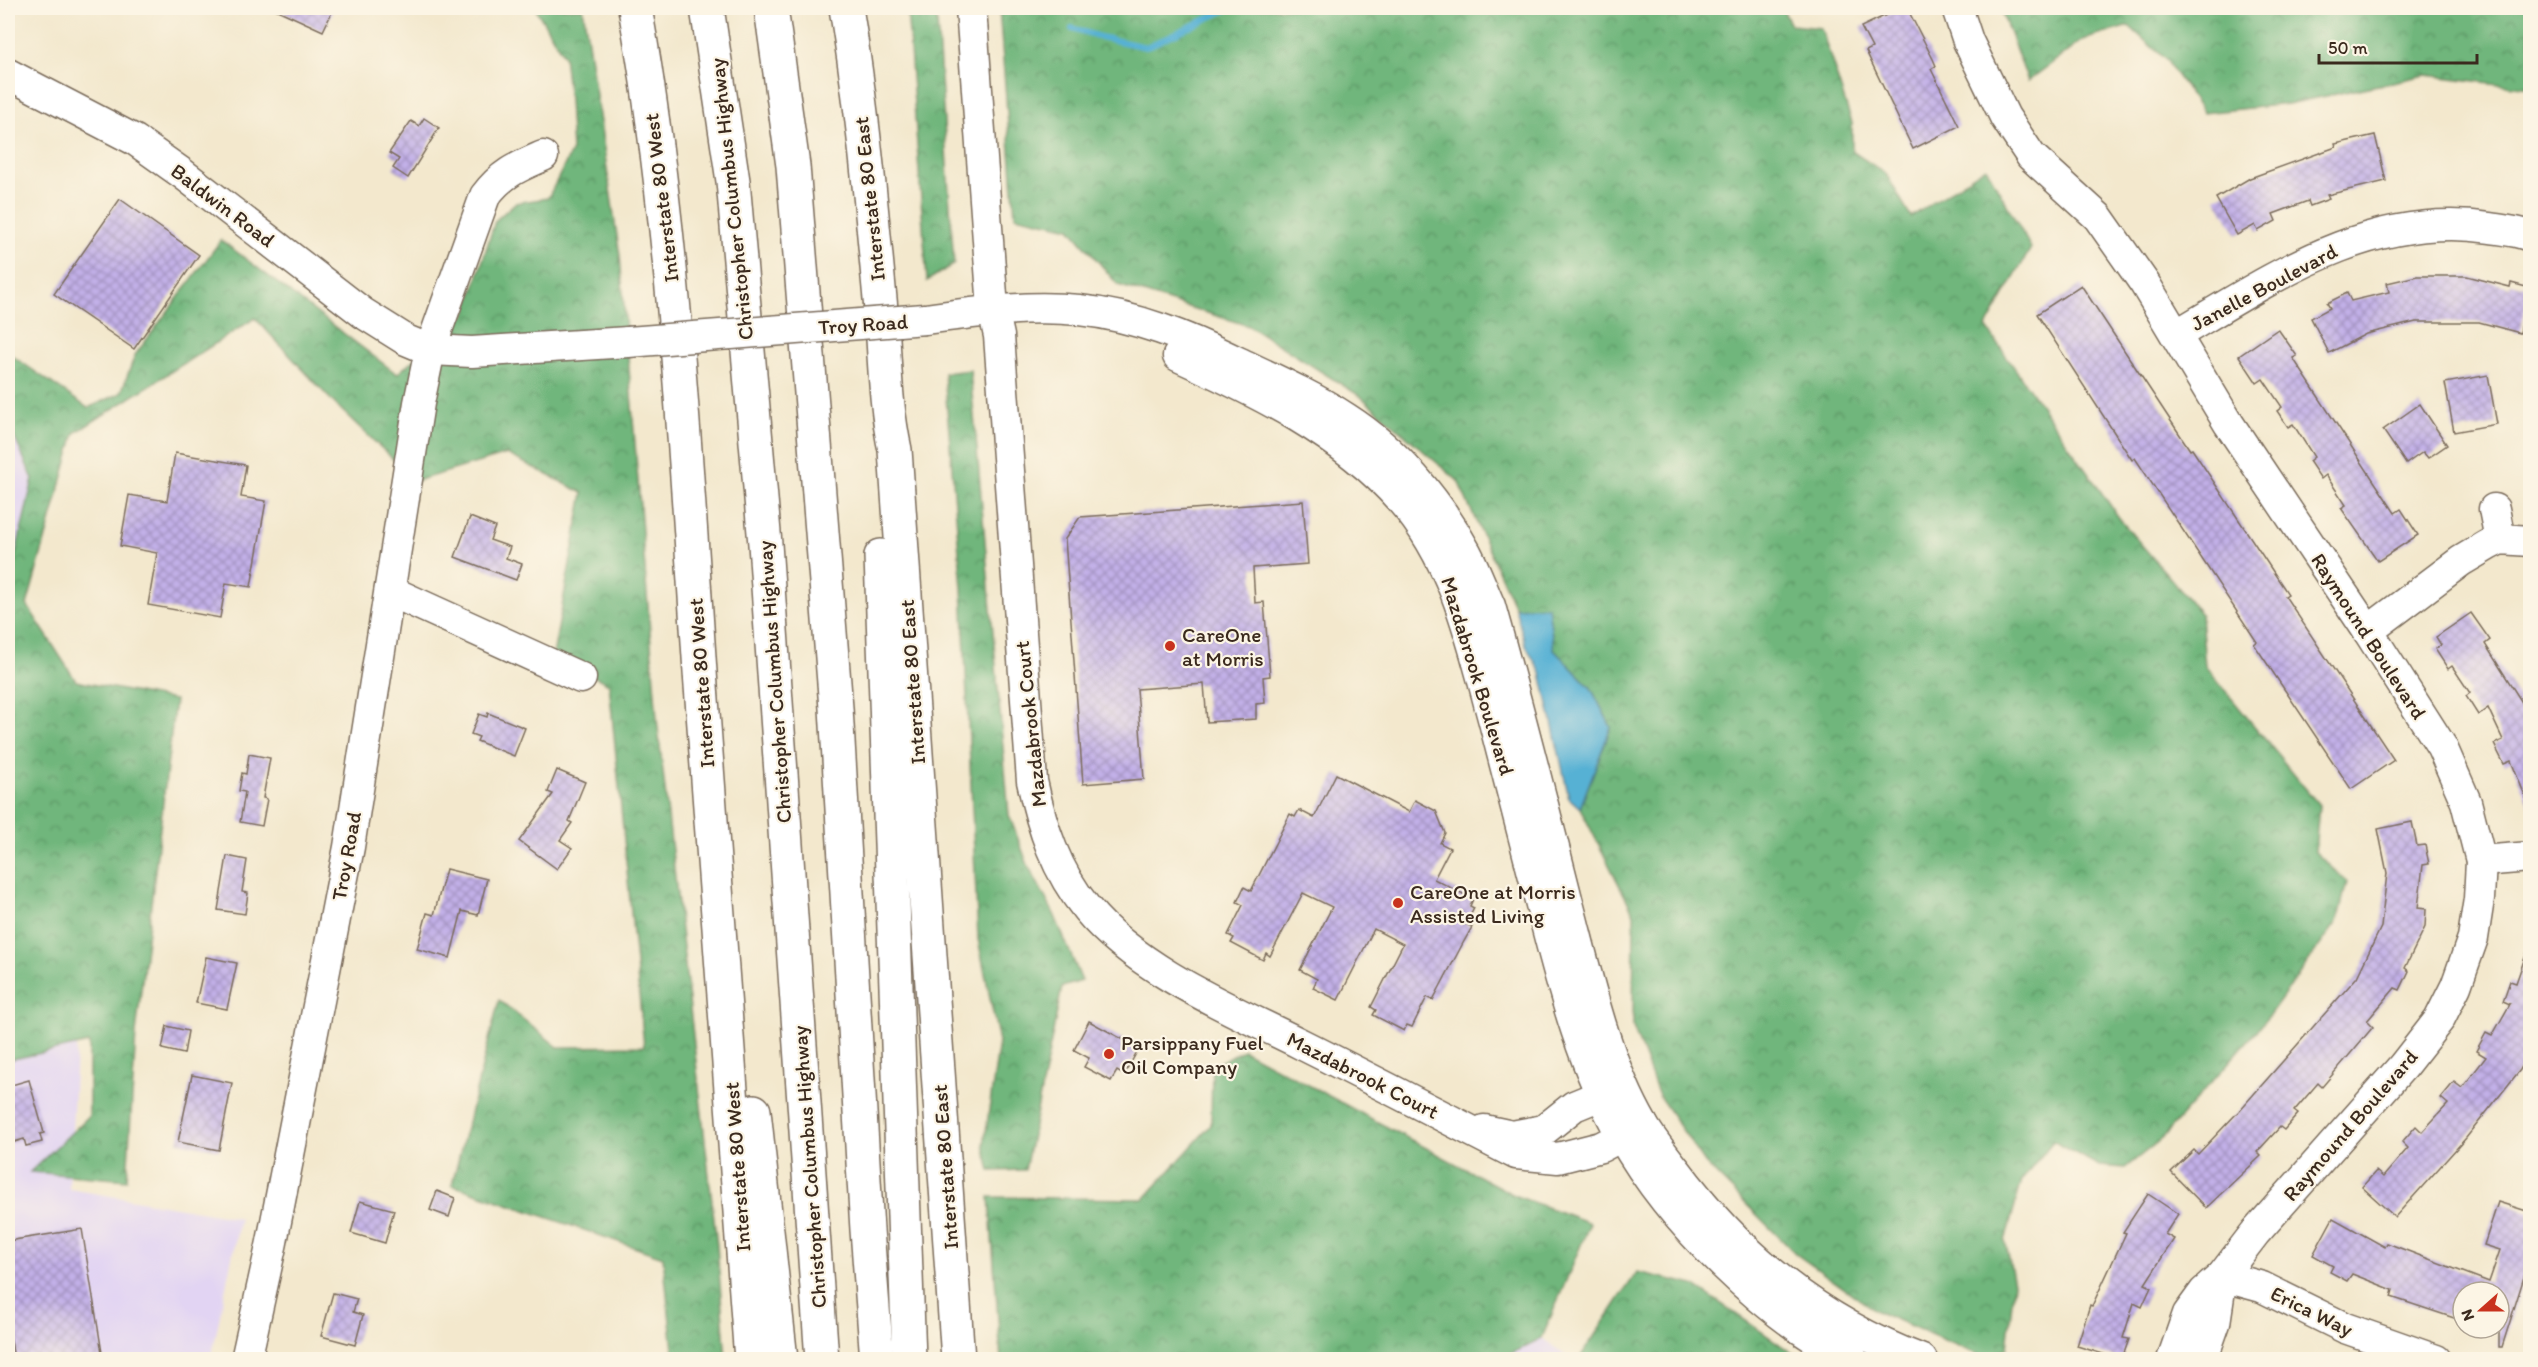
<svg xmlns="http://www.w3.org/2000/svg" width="2538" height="1367" font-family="Itim,sans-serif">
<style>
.built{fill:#e2d4f3}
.forest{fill:url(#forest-crowns);stroke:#55704c;stroke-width:1.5}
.water{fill:#57b1d4;stroke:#496e79;stroke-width:1.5}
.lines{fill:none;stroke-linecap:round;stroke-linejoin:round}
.stream{stroke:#57b1d4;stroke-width:6}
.building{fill:url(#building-cross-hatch)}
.minor-casing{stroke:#7b6c5b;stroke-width:33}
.highway-casing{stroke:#7b6c5b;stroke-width:36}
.minor{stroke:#fff;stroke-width:30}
.highway{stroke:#fff;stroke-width:33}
.minor-bridge-casing{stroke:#7b6c5b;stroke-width:33;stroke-linecap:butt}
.minor-bridge{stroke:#fff;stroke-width:30}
.poi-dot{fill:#c8321e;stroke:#fcf5e5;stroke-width:2}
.labels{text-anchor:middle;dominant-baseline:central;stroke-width:4.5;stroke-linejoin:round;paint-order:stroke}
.street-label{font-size:21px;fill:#3b2a1e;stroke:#fcf5e5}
.poi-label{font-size:21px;fill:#3b2a1e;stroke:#fcf5e5;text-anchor:start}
</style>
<defs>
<pattern id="forest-crowns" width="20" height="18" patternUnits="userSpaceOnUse" patternTransform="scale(1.5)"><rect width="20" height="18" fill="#6fb67b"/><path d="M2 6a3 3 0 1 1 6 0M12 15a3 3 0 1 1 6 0" fill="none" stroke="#5c9464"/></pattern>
<pattern id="building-cross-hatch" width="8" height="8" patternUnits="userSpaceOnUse" patternTransform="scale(1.5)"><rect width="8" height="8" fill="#c2b0e8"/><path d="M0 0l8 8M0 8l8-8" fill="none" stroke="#9f8fbb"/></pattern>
</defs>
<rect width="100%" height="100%" fill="#fcf5e5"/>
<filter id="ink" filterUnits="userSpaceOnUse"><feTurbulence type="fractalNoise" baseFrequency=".0167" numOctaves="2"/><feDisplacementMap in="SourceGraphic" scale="12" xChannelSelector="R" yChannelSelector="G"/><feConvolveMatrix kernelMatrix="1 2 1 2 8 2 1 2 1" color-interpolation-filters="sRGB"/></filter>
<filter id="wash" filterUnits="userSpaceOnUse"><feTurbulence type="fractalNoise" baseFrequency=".008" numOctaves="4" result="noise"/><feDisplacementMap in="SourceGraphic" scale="24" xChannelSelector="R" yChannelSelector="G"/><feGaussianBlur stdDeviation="1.35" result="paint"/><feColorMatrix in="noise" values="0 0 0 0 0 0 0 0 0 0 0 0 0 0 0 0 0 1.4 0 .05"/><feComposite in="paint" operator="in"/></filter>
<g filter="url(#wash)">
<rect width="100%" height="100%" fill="#f3e8cd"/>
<g class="built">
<polygon points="8,423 33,479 15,557 8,558"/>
<polygon points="78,1013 69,1189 240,1218 211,1359 8,1359 8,1038"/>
<polygon points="1542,1338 1570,1359 1498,1360"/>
</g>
<g class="forest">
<polygon points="535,8 583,8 620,256 657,719 717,1246 726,1359 674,1359 663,1257 452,1185 499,1000 558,1047 644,1046 609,684 553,655 583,493 507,454 416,481 333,402 255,318 75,433 27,605 76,681 175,700 136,1033 127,1180 30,1172 89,1116 89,1043 8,1060 8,561 15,557 33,479 8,423 8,353 88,408 121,393 135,355 221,240 397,374 466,314 495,221 515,203 548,198 572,150 569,100 564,56"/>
<polygon points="907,8 936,8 954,264 927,281"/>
<polygon points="999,8 1782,8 1791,25 1821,28 1852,123 1852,151 1886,174 1911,217 1986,167 2031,248 1986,327 2122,522 2201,614 2205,666 2319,805 2315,852 2347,882 2337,922 2261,1026 2160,1140 2125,1168 2099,1166 2053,1141 2022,1180 2005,1241 2014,1283 2007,1348 1984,1357 1876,1311 1796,1254 1705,1163 1659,1096 1633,1027 1634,914 1580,808 1611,727 1591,688 1554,650 1548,607 1515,608 1458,481 1360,396 1249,326 1118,285 1070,228 1015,216"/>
<polygon points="2000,8 2530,8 2530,88 2426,75 2288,104 2203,113 2167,61 2129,26 2083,40 2028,81"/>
<polygon points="970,370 1009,815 1028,865 1054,914 1082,981 1062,987 1025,1170 990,1171 984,1145 999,1042 978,939 962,588 944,373"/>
<polygon points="1243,1050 1516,1196 1590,1223 1542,1338 1498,1360 1001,1359 989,1197 1144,1199 1211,1125 1212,1066"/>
<polygon points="1637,1272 1694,1285 1801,1359 1579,1359"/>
</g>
<polygon class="water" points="1548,606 1554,650 1591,688 1611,727 1580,808 1569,798 1541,673 1525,644 1515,608"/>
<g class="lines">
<polyline class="stream" points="1072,28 1100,37 1146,47 1230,8"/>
</g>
<g id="blocks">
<g class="building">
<polygon points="273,8 334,8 323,31"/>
<polygon points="1901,8 1907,8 1933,59 1936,66 1931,69 1959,126 1913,149 1866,51 1872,48 1861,27"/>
<polygon points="424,118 439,128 408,178 393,168 399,159 389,153 411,121 419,126"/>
<polygon points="2375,135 2386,181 2327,195 2329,199 2310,206 2308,201 2273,214 2276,221 2258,231 2255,225 2237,235 2216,198 2250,178 2336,147 2335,144"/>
<polygon points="120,199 199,255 134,349 54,294"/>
<polygon points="2417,276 2467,276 2510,287 2511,283 2530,288 2520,333 2479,322 2416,322 2366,334 2329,353 2311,318 2330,308 2327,303 2347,293 2351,301 2389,292 2387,283"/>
<polygon points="2081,285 2190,450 2192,449 2274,573 2288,594 2285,596 2394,760 2351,789 2254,644 2257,642 2135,458 2132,460 2037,314"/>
<polygon points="2278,329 2297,356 2293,358 2395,513 2401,509 2418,535 2378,561 2341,508 2346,505 2326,475 2321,479 2309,461 2314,457 2293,424 2288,427 2277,411 2282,407 2263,379 2257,383 2239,356"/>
<polygon points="2488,375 2497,424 2454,432 2445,383"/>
<polygon points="2420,404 2447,445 2428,458 2423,452 2406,464 2383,430"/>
<polygon points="175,453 246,465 241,497 266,501 251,587 226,583 220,618 148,605 157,553 120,546 129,495 167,501"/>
<polygon points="1303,501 1308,564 1253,568 1255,603 1264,602 1270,676 1263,677 1265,703 1256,704 1256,719 1207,722 1204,684 1137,689 1144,779 1083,784 1065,539 1080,517"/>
<polygon points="470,517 495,527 490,540 510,547 506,558 522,564 516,580 455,557"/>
<polygon points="2471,613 2490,640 2485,644 2530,715 2530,808 2511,761 2504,764 2494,744 2503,740 2488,708 2478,715 2466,696 2470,693 2452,666 2448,669 2435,649 2441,645 2436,637"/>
<polygon points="488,713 525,728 514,756 477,741 479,737 471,734 479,714 487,717"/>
<polygon points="249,754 270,758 263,798 267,799 262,826 240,822 245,792 239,791 242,773 246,774"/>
<polygon points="557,770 585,782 569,821 572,823 560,840 572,848 557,869 519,841 553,794 548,792"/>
<polygon points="1336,774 1409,812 1415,800 1436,811 1445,833 1440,843 1450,848 1434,879 1473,899 1470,906 1474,908 1466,924 1472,927 1462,945 1433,1000 1427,997 1412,1027 1407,1025 1404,1031 1373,1015 1376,1010 1371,1007 1403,944 1374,929 1338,1000 1313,988 1317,979 1300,970 1332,907 1303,893 1270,956 1266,953 1263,960 1231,943 1234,938 1228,935 1243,905 1237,902 1244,887 1251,891 1290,814 1295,817 1299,810 1314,818"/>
<polygon points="2412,822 2417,846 2425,845 2429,864 2423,865 2418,908 2426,909 2425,927 2405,968 2409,971 2400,990 2395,988 2367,1021 2373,1027 2322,1087 2318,1083 2294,1111 2298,1114 2284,1130 2280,1127 2257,1152 2261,1156 2206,1208 2171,1172 2194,1150 2198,1154 2239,1111 2357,977 2381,927 2387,873 2378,829"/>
<polygon points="227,856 247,860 242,892 248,893 245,914 218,910"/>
<polygon points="446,869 487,879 478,915 462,911 450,958 417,949 427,913 434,915"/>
<polygon points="2528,949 2530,949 2530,1053 2520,1070 2466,1138 2395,1217 2362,1187 2376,1171 2383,1177 2408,1148 2402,1142 2416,1126 2422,1132 2448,1104 2441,1098 2454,1082 2462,1088 2486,1057 2476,1051 2486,1033 2492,1036 2510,1004 2503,1001 2510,981 2516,983"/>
<polygon points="206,957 237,963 227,1009 196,1003"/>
<polygon points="1089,1021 1139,1048 1124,1075 1117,1071 1111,1081 1084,1067 1089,1058 1074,1050"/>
<polygon points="167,1026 188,1031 184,1054 162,1049"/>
<polygon points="192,1075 232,1083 219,1150 178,1142"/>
<polygon points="29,1080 44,1133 40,1134 42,1142 26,1146 24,1139 8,1144 8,1086"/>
<polygon points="437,1191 455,1198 449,1217 430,1210"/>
<polygon points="2148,1194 2178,1214 2165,1234 2174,1239 2145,1284 2151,1287 2142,1307 2134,1303 2123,1338 2129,1339 2122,1359 2119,1359 2077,1346 2090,1305 2092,1306 2126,1233 2123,1232"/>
<polygon points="360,1201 394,1210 385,1243 351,1233"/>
<polygon points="2498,1202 2530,1212 2530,1258 2502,1347 2499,1347 2499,1292 2463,1292 2463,1321 2391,1297 2393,1290 2352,1274 2347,1281 2330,1272 2333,1266 2313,1255 2333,1218 2385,1247 2387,1243 2489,1282 2500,1250 2484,1245"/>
<polygon points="82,1229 103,1359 14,1359 8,1322 8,1241"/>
<polygon points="333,1293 357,1299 353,1312 363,1315 355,1345 321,1336"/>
</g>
</g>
</g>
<g filter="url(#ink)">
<use href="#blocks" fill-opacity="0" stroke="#7b6c5b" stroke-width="1.5"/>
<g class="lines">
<g class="minor-casing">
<g id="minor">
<path d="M971,8L993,309L999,336L1032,781C1042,828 1056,871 1087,909C1137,970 1231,1009 1301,1044C1373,1080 1444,1117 1516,1154L1558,1158L1601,1147L1643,1125"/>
<polyline points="1957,8 1968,41 2005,117 2031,156 2098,217 2145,284 2229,424 2368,631 2442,747 2466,802 2481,861 2479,899 2473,938 2456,986 2439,1020 2403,1066 2255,1233 2222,1276 2204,1292 2188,1314 2172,1360"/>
<polyline points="8,74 135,140 183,174 363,313 406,340 430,350 472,352 628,342"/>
<path d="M925,319C976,312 1028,305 1079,310C1136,316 1187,337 1238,362C1274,379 1312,396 1346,418C1396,450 1438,500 1466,552C1475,569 1482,588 1490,606C1518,705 1543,804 1568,903C1587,975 1605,1060 1643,1125C1652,1140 1664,1155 1675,1169C1740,1256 1819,1321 1922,1360"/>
<path d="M2176,335C2274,277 2370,210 2490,228C2504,230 2517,231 2530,236"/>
<path d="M1178,356C1259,393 1342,433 1401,500C1456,562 1473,645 1494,722C1511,788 1528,854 1545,920C1564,994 1584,1069 1622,1136C1649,1184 1685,1227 1724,1265C1762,1302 1805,1337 1853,1360"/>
<polyline points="2494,509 2500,539"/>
<polyline points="390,591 581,678"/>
<polyline points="2368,631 2461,561 2488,545 2500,539 2530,541"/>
<polyline points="2481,861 2530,857"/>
<polyline points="1484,1130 1512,1136 1544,1130 1574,1106 1618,1088"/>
<polyline points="2222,1276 2262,1287 2345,1328 2436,1360"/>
<path d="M246,1360L272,1242L349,847L419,403L430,350L485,196C502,173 518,167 543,156"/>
<polyline points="2202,1360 2215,1323 2222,1276"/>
</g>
</g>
<g class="highway-casing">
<g id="highway">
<path d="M635,8C674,227 685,450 700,672C716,901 734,1130 751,1360"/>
<polyline points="707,8 733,181 765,544 822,1360"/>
<polyline points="771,8 793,166 836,708 867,1230 877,1360"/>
<path d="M846,8C862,104 871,202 880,299C885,350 884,400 895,450L958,1360"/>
<polyline points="881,556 909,1360"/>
<polyline points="754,1111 781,1360"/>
</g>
</g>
<use href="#minor" class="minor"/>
<use href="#highway" class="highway"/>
<g class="minor-bridge-casing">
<polyline id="minor-bridge" points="628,342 925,319"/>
</g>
<use href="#minor-bridge" class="minor-bridge"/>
</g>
</g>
<g class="poi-dot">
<circle cx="1170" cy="646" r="6"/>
<circle cx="1398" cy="903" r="6"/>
<circle cx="1109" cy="1054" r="6"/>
</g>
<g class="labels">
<g class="street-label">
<text transform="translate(661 198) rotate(-97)">Interstate 80 West</text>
<text transform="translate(731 199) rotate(-96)">Christopher Columbus Highway</text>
<text transform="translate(869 199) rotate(-96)">Interstate 80 East</text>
<text transform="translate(223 205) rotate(37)">Baldwin Road</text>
<text transform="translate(2264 287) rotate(-28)">Janelle Boulevard</text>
<text transform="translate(863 324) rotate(-4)">Troy Road</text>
<text transform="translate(2369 636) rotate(57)">Raymound Boulevard</text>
<text transform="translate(1478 676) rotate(73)">Mazdabrook Boulevard</text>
<text transform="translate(774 682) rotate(-94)">Christopher Columbus Highway</text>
<text transform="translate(912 682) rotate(-94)">Interstate 80 East</text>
<text transform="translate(701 683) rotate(-94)">Interstate 80 West</text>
<text transform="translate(1030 724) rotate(-96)">Mazdabrook Court</text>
<text transform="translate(346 856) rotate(-80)">Troy Road</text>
<text transform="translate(1363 1075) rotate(27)">Mazdabrook Court</text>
<text transform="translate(2350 1125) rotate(-49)">Raymound Boulevard</text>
<text transform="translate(737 1167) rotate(-94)">Interstate 80 West</text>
<text transform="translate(809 1167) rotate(-94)">Christopher Columbus Highway</text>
<text transform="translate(945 1167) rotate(-94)">Interstate 80 East</text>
<text transform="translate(2312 1311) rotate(26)">Erica Way</text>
</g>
<g class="poi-label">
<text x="1182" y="634">CareOne<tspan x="1182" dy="24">at Morris</tspan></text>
<text x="1410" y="891">CareOne at Morris<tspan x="1410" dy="24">Assisted Living</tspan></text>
<text x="1121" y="1042">Parsippany Fuel<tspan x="1121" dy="24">Oil Company</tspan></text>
</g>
</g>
<rect width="2538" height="1367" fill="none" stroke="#fcf5e5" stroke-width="30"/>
<g transform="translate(2481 1310) rotate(249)"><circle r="28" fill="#fcf5e5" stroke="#afa495" stroke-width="1.5"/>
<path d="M0-4.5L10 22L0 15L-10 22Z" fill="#c8321e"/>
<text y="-9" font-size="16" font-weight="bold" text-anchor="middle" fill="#3b2a1e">N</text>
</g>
<path d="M2319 54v9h158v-9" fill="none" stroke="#3b2a1e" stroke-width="3"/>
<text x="2328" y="54" font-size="18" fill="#3b2a1e" stroke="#fcf5e5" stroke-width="4.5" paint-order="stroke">50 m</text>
</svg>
